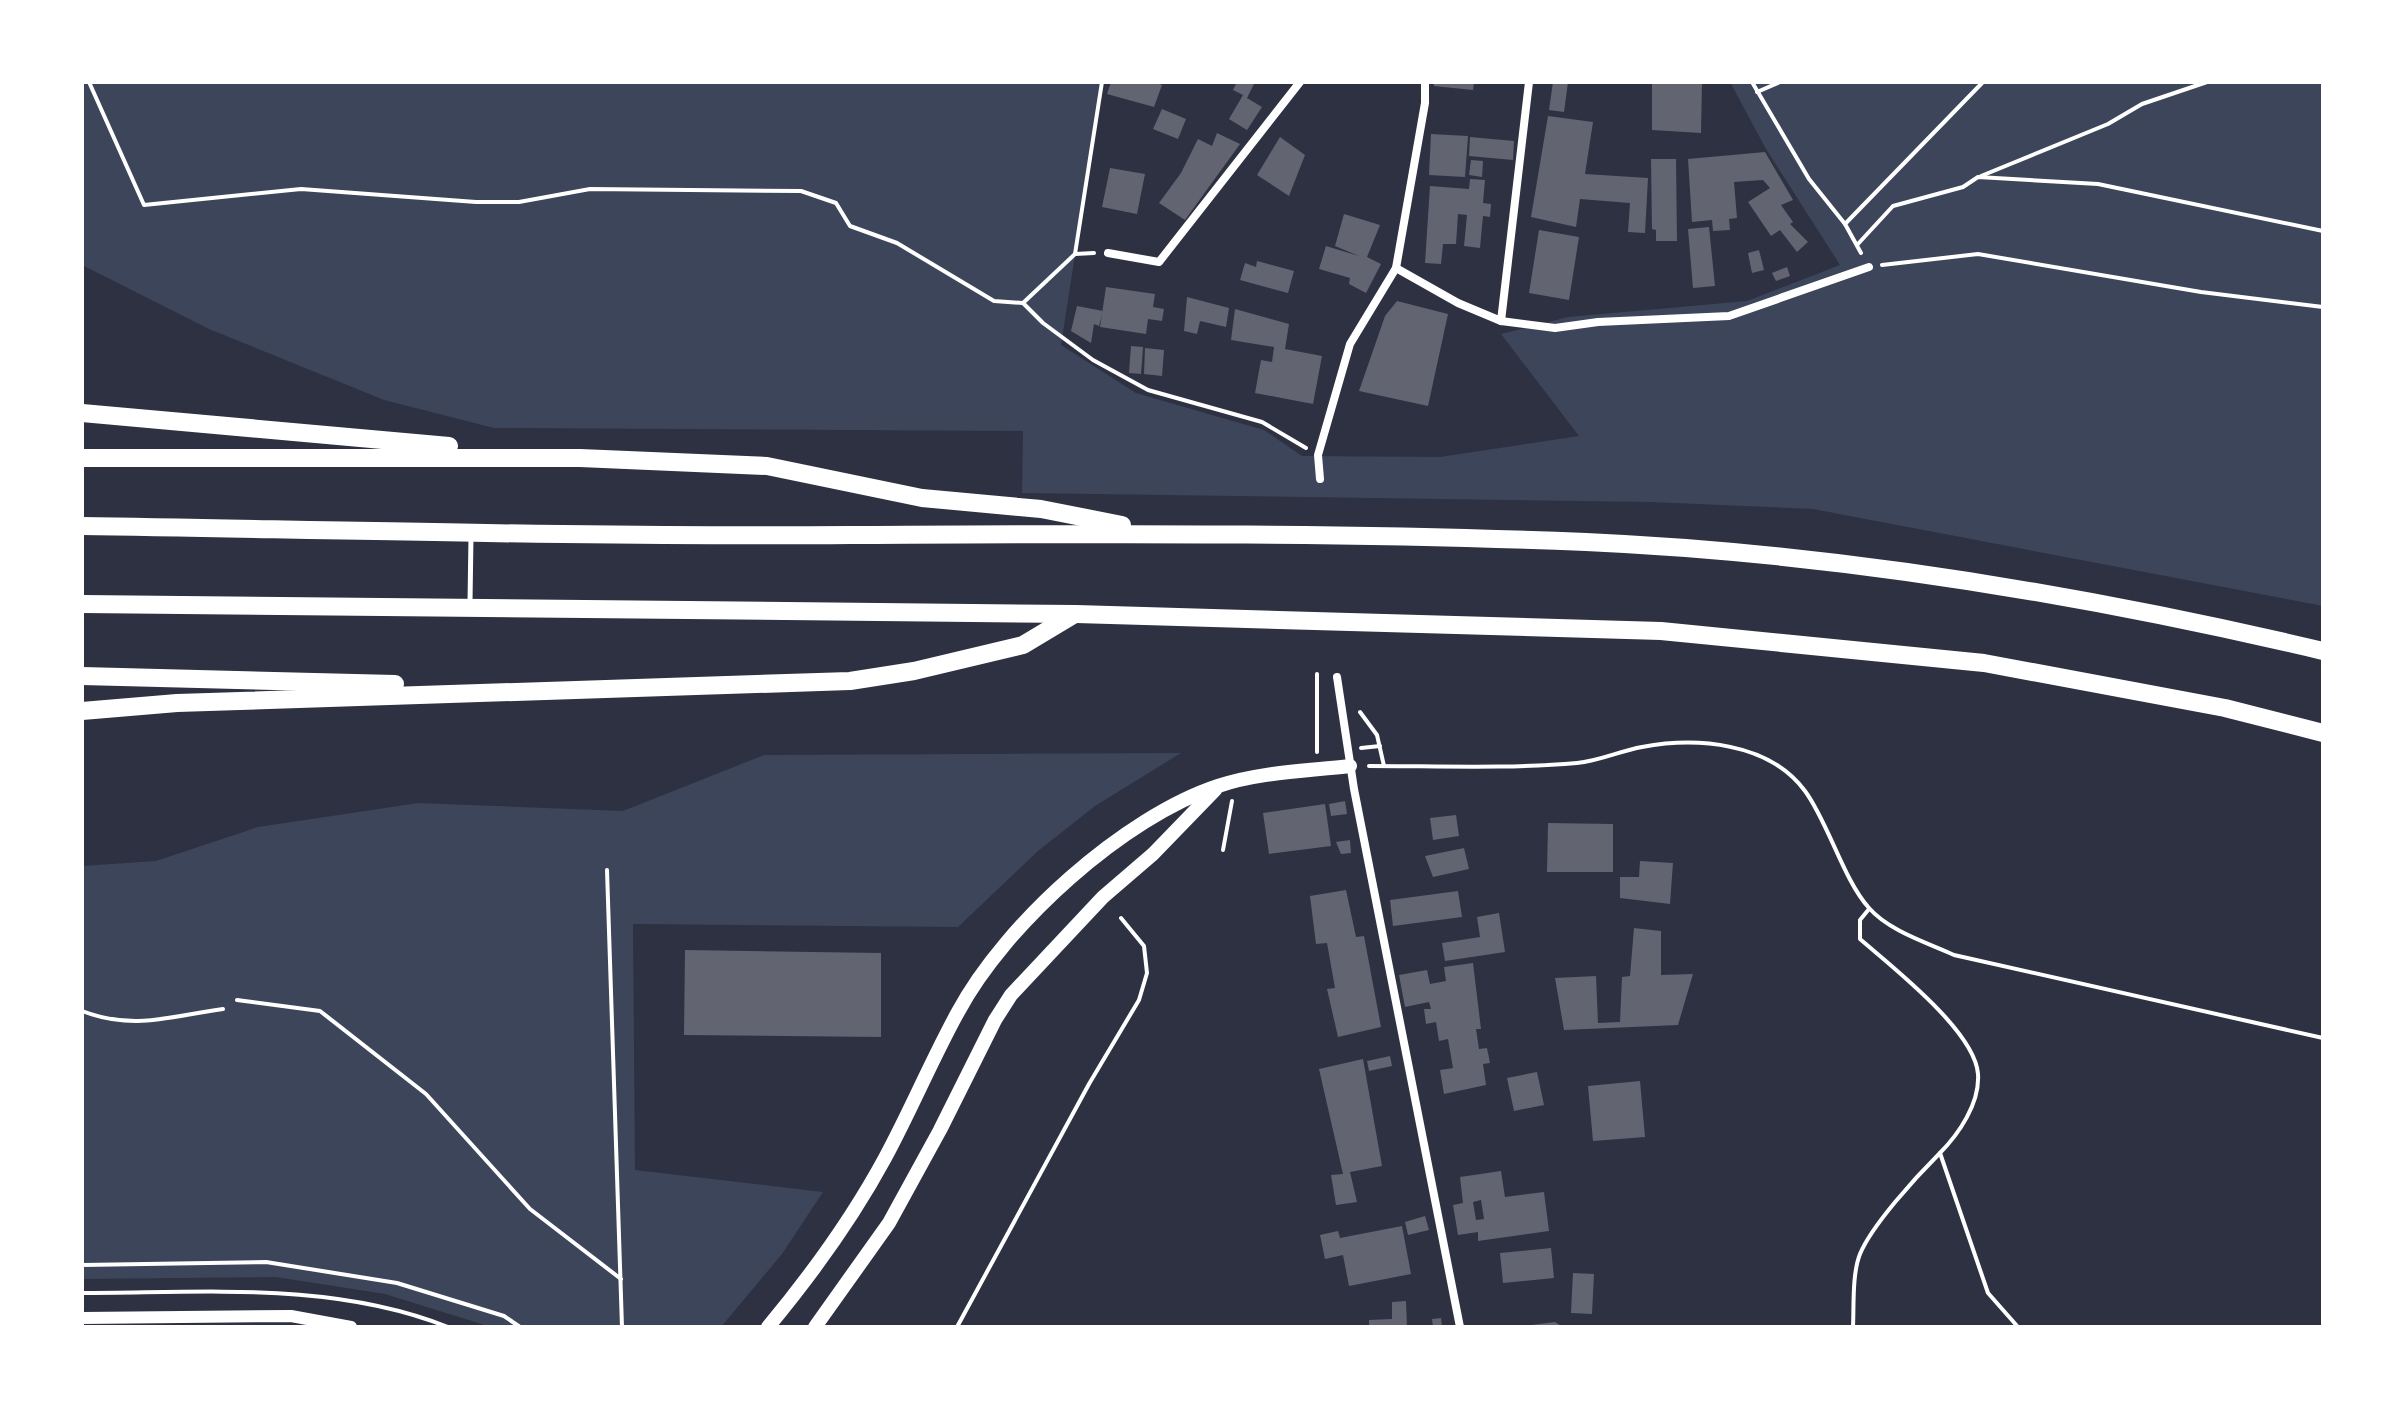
<svg xmlns="http://www.w3.org/2000/svg" width="2405" height="1409" font-family="'DM Sans',sans-serif">
<style>
.green{fill:#3c4559}
.building{fill:#626471;fill-rule:evenodd}
.lines{fill:none;stroke-linecap:round;stroke-linejoin:round}
.path{stroke:#fff;stroke-width:4}
.service{stroke:#fff;stroke-width:5}
.minor{stroke:#fff;stroke-width:8}
.tertiary{stroke:#fff;stroke-width:12}
.secondary{stroke:#fff;stroke-width:14}
.motorway{stroke:#fff;stroke-width:18}
</style>
<rect width="100%" height="100%" fill="#2d3142"/>
<g class="green">
<polygon points="82,82 1102,82 1061,345 1136,393 1264,430 1302,456 1440,457 1579,436 1501,334 1568,317 1747,301 1840,265 1766,149 1730,82 2323,82 2323,606 1813,509 1651,502 1022,493 1023,431 494,428 384,400 209,329 82,265"/>
<polygon points="1181,753 1095,806 1038,851 958,927 633,924 635,1170 823,1192 782,1254 721,1327 491,1327 385,1294 276,1277 82,1279 82,866 156,861 258,827 418,803 623,811 764,755"/>
</g>
<g class="building">
<polygon points="1111,82 1154,82 1162,85 1154,107 1107,94"/>
<polygon points="1237,82 1255,82 1247,98 1262,107 1247,130 1229,119 1243,95 1233,90"/>
<polygon points="1434,82 1474,82 1473,90 1434,86"/>
<polygon points="1553,82 1568,82 1564,112 1549,110"/>
<polygon points="1652,82 1702,82 1701,133 1652,130"/>
<polygon points="1162,109 1186,119 1178,139 1153,129"/>
<polygon points="1548,116 1593,122 1585,174 1648,178 1645,233 1628,232 1630,203 1580,199 1576,227 1531,217"/>
<polygon points="1217,133 1240,144 1185,220 1159,203 1181,173 1198,139 1212,146"/>
<polygon points="1431,134 1468,136 1465,177 1429,175"/>
<polygon points="1280,137 1305,155 1289,196 1257,175"/>
<polygon points="1470,137 1514,141 1513,160 1469,156"/>
<polygon points="1765,152 1793,200 1781,205 1793,222 1790,224 1808,242 1797,252 1780,230 1771,236 1748,202 1770,188 1763,180 1734,182 1737,218 1729,219 1730,230 1713,231 1712,220 1692,222 1688,159"/>
<polygon points="1651,159 1676,159 1677,241 1656,241 1656,230 1652,229"/>
<polygon points="1471,160 1483,161 1482,177 1469,175"/>
<polygon points="1110,168 1145,174 1137,214 1102,207"/>
<polygon points="1470,179 1485,180 1483,203 1491,204 1490,217 1483,216 1480,248 1464,246 1467,215 1458,214 1456,244 1443,244 1441,264 1425,263 1430,186 1469,189"/>
<polygon points="1344,214 1380,225 1367,257 1381,264 1366,293 1349,284 1350,278 1319,269 1326,246 1359,256 1335,246"/>
<polygon points="1709,227 1715,286 1693,288 1688,229"/>
<polygon points="1539,230 1579,237 1569,300 1529,293"/>
<polygon points="1759,250 1764,270 1752,273 1748,253"/>
<polygon points="1257,261 1294,271 1288,293 1240,280 1245,263 1256,267"/>
<polygon points="1787,267 1790,276 1776,281 1772,273"/>
<polygon points="1106,287 1155,294 1153,307 1164,309 1162,321 1148,319 1146,334 1100,327"/>
<polygon points="1187,297 1229,308 1226,327 1200,321 1197,334 1184,331"/>
<polygon points="1397,301 1448,314 1428,406 1359,391 1385,316"/>
<polygon points="1077,306 1103,311 1099,326 1094,324 1091,343 1071,331"/>
<polygon points="1235,309 1289,324 1285,349 1322,356 1313,404 1255,393 1261,360 1272,362 1274,347 1231,340"/>
<polygon points="1131,346 1143,347 1141,374 1129,373"/>
<polygon points="1145,348 1164,350 1162,376 1144,374"/>
<polygon points="1345,801 1347,814 1331,816 1329,804"/>
<polygon points="1325,804 1331,846 1269,854 1263,813"/>
<polygon points="1456,815 1459,836 1433,840 1430,818"/>
<polygon points="1548,823 1613,824 1613,872 1547,872"/>
<polygon points="1350,840 1351,853 1341,854 1336,842"/>
<polygon points="1464,848 1469,869 1433,877 1425,856"/>
<polygon points="1640,861 1673,863 1670,904 1620,898 1620,877 1639,877"/>
<polygon points="1346,890 1356,937 1364,936 1381,1027 1338,1037 1327,989 1335,988 1327,943 1316,944 1310,896"/>
<polygon points="1458,891 1462,917 1393,926 1390,900"/>
<polygon points="1499,913 1505,952 1445,961 1442,943 1480,937 1477,917"/>
<polygon points="1634,928 1661,931 1661,975 1693,974 1678,1025 1564,1030 1555,978 1596,976 1598,1023 1620,1022 1622,977 1630,976"/>
<polygon points="685,950 881,953 881,1037 684,1035"/>
<polygon points="1473,963 1481,1029 1476,1029 1479,1049 1487,1048 1490,1063 1483,1064 1486,1085 1444,1094 1440,1070 1453,1068 1448,1039 1439,1041 1436,1022 1426,1024 1424,1009 1431,1009 1429,1002 1405,1007 1399,975 1427,970 1430,984 1446,981 1444,967"/>
<polygon points="1390,1056 1392,1066 1369,1071 1367,1061"/>
<polygon points="1363,1059 1382,1166 1350,1172 1357,1202 1336,1205 1331,1175 1343,1174 1319,1069"/>
<polygon points="1537,1072 1544,1105 1514,1111 1507,1078"/>
<polygon points="1640,1081 1645,1137 1593,1141 1588,1086"/>
<path d="M1501,1171L1505,1197L1544,1192L1549,1231L1478,1241V1232L1458,1235L1453,1205L1463,1203L1460,1177ZM1481,1200L1484,1219L1476,1220L1473,1202Z"/>
<polygon points="1425,1216 1429,1230 1408,1235 1405,1222"/>
<polygon points="1402,1226 1411,1274 1349,1286 1343,1255 1325,1259 1320,1235 1338,1231 1340,1238"/>
<polygon points="1551,1248 1554,1278 1503,1283 1500,1253"/>
<polygon points="1573,1273 1594,1274 1592,1314 1571,1313"/>
<polygon points="1406,1301 1407,1327 1369,1327 1369,1320 1392,1319 1392,1302"/>
<polygon points="1441,1318 1442,1327 1433,1327 1432,1319"/>
<polygon points="1555,1322 1563,1327 1531,1327 1531,1325"/>
</g>
<g class="lines">
<g class="path">
<polyline points="89,82 144,205 301,189 476,202 519,202 590,189 801,191 836,203 850,226 897,243 994,301 1023,303 1043,323 1093,360 1148,390 1262,422 1306,448"/>
<polyline points="1752,82 1809,179 1845,224 1861,253"/>
<polyline points="1757,92 1780,82"/>
<polyline points="1981,176 2108,124 2142,104 2207,82"/>
<polyline points="1845,224 1983,82"/>
<polyline points="1857,245 1893,206 1963,187 1978,177 2098,184 2323,231"/>
<polyline points="1075,254 1102,82"/>
<polyline points="1882,265 1978,254 2201,292 2323,307"/>
<polyline points="1023,303 1075,254 1094,253"/>
<polyline points="1317,674 1317,752"/>
<polyline points="1360,712 1377,735 1384,766"/>
<polyline points="1361,748 1380,746"/>
<path d="M1369,766C1438,766 1508,769 1577,763C1599,761 1620,751 1642,747C1696,737 1769,742 1805,791C1828,822 1844,881 1869,908C1889,931 1928,943 1954,955L2323,1038"/>
<polyline points="1223,850 1232,801"/>
<polyline points="607,870 622,1327"/>
<polyline points="237,1000 320,1011 426,1094 530,1209 621,1279"/>
<path d="M82,1011C135,1031 170,1016 223,1009"/>
<polyline points="1940,1153 1988,1293 2018,1327"/>
<polyline points="82,1265 266,1262 397,1283 504,1316 520,1327"/>
<path d="M82,1293C204,1293 333,1281 448,1327"/>
<polyline points="957,1327 1089,1084 1139,1000 1147,973 1144,946 1121,918"/>
<path d="M1853,1327C1854,1306 1852,1274 1860,1254C1872,1225 1916,1177 1939,1154C1959,1134 1980,1103 1978,1074C1975,1031 1891,966 1860,939V920L1869,909"/>
</g>
<polyline class="service" points="470,602 471,536"/>
<g class="minor">
<polyline points="1108,253 1159,262 1300,82"/>
<polyline points="1396,268 1458,303 1501,321 1529,82"/>
<polyline points="1501,321 1555,328 1598,322 1729,316 1869,267"/>
<polyline points="1320,479 1318,455 1350,344 1396,268 1425,103 1425,82"/>
<polyline points="1337,677 1354,789 1460,1327"/>
</g>
<polyline class="tertiary" points="82,1318 291,1316 351,1327"/>
<g class="secondary">
<path d="M768,1327C812,1274 852,1219 885,1158C911,1110 932,1059 958,1012C1005,924 1124,817 1218,786C1259,772 1308,771 1350,766"/>
<polyline points="815,1327 889,1223 940,1130 995,1020 1011,995 1103,897 1153,854 1215,790"/>
</g>
<g class="motorway">
<polyline points="82,413 449,446"/>
<polyline points="82,458 580,458 767,466 922,498 1041,509 1122,525"/>
<path d="M82,526C338,530 595,537 851,535C1096,534 1341,532 1586,542C1833,553 2082,594 2323,651"/>
<polyline points="82,604 1076,614 1661,631 1984,663 2225,708 2323,733"/>
<polyline points="82,676 395,684"/>
<polyline points="82,711 177,703 850,681 914,671 1023,645 1073,615"/>
</g>
</g>
<rect width="2405" height="1409" fill="none" stroke="#ffffff" stroke-width="168"/>
</svg>
